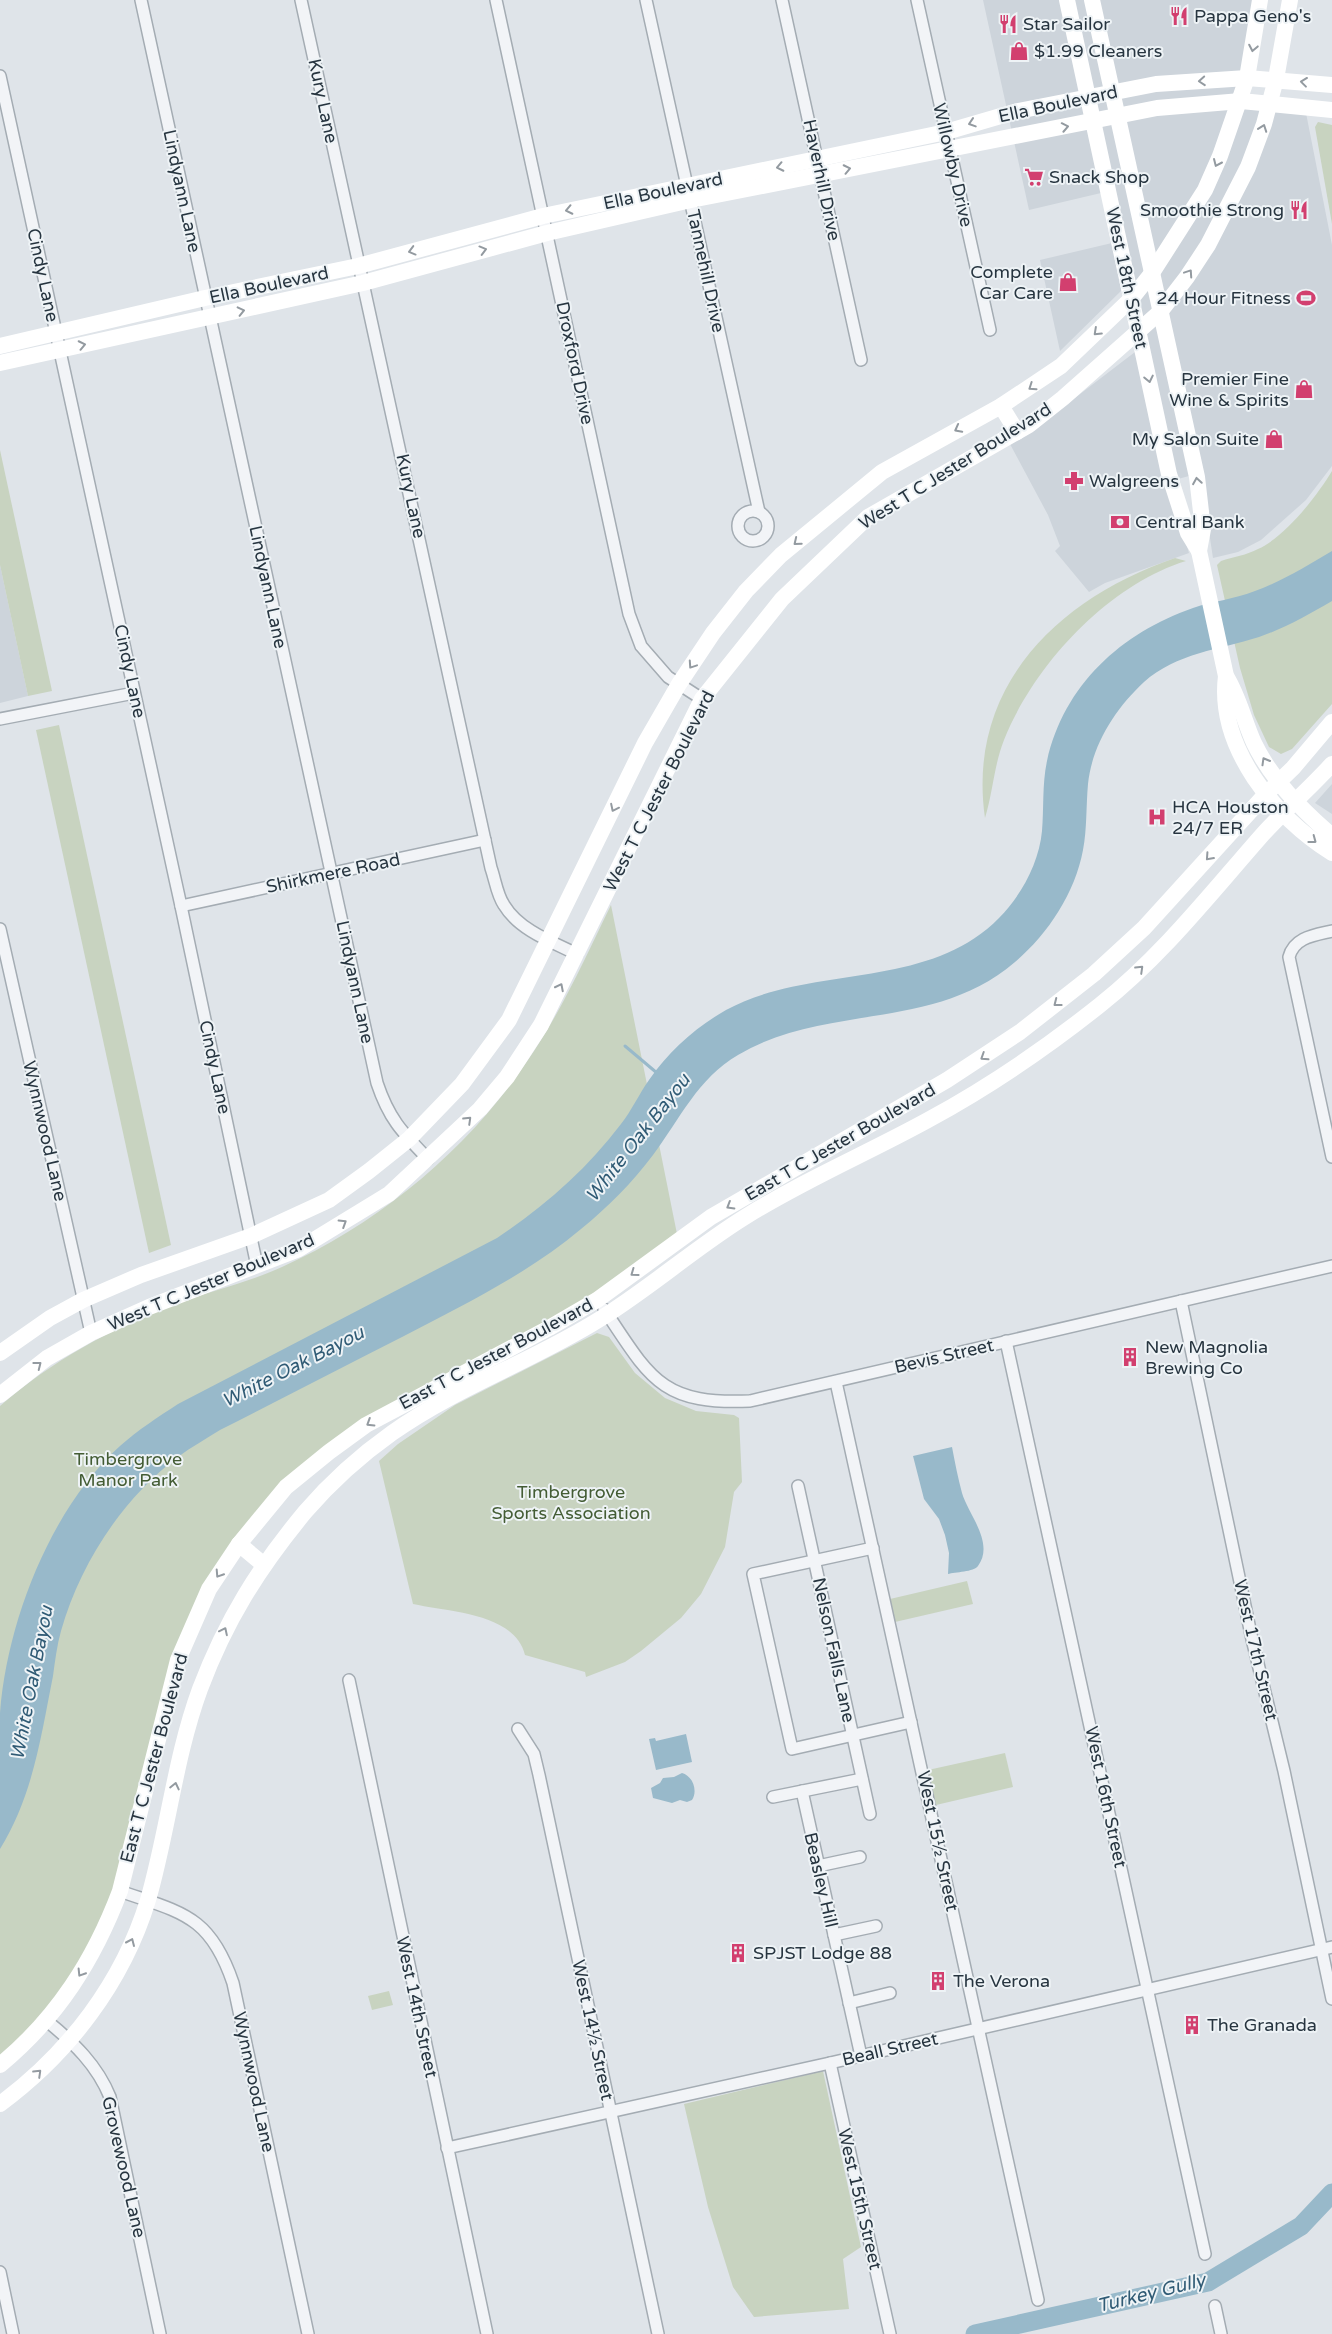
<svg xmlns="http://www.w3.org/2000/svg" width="1332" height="2334" font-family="'Varela Round',sans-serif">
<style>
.built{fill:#cdd4db}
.green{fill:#c8d3c0}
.water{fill:#98b9ca}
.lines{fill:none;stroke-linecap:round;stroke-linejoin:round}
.stream{stroke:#98b9ca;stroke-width:3}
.river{stroke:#98b9ca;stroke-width:19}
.street-casing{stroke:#a4acb3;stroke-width:14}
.street{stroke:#f2f4f7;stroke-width:11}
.secondary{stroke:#fff;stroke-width:16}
.oneway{stroke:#939aa0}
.labels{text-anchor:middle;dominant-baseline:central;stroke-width:4;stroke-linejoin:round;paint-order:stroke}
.poi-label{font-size:18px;fill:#273540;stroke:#eef3f6;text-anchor:start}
.street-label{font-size:18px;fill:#273540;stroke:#eef3f6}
.park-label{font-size:18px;fill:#435c34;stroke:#eef3f6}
.water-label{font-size:19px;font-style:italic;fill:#305b75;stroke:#eef3f6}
</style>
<rect width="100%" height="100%" fill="#dfe4e9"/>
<g class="built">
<polygon points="983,0 1254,0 1235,107 1306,113 1332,245 1332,466 1306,500 1261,540 1238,552 1213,558 1200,473 1167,482 1189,553 1105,583 1089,592 1055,551 1060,546 1048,515 1010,444 1037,427 1135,352 1122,290 1060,351 1040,260 1112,243 1101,193 1029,210"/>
<polygon points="0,565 28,696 0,703"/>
<polygon points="1332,784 1332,814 1315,803"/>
</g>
<g class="green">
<polygon points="1318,122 1332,125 1332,224 1315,127"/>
<polygon points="0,450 52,691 28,696 0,565"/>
<path d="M1332,471V704L1292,749L1281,754L1269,747L1254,715L1240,668L1217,565L1221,561C1233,557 1247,555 1258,549C1285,537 1317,496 1332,471Z"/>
<path d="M1175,558L1186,561C1108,585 1034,665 1004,740C994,765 993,792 985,818C966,686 1059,598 1175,558Z"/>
<polygon points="59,725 171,1245 149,1253 36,730"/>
<path d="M611,905L677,1234L600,1291L332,1442L208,1582L110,1903L63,1992L0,2059V1406C52,1361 110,1329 173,1305C209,1291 247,1283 282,1267C389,1218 479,1140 541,1040C568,997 589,950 611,905Z"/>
<path d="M597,1333L609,1337L635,1373L665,1398L696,1411L734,1415L739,1418L742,1482L734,1492L725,1547L701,1594L681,1618L641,1651L625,1662L586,1677L585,1672L525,1655C515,1613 449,1612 413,1604L379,1461L398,1444L455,1405Z"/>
<polygon points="967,1581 973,1604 895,1622 890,1599"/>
<polygon points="1005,1753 1013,1787 936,1805 928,1770"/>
<polygon points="389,1991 393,2005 372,2010 368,1996"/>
<polygon points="823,2071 861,2247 843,2259 849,2309 754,2317 733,2287 708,2207 684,2104"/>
</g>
<g class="water">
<path d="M1332,551V601C1308,615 1285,628 1259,637C1218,650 1177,653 1144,682C1115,709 1092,745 1088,784C1086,806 1087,829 1083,850C1075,893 1048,934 1015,962C934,1032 825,1003 738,1055C698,1078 680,1119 653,1155C632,1183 608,1207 581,1229C527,1274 466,1304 404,1336C343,1367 281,1399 220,1430C206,1439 191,1447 178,1457C122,1499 80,1564 61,1631C57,1645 55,1661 53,1676C41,1736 33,1796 0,1849C0,1804 0,1758 0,1713C7,1621 51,1508 120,1446C138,1430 158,1417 178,1404L497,1238C545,1206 586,1170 621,1124C632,1110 639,1094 649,1080C669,1051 696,1027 726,1010C810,964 928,991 999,918C1021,896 1039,863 1042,831C1044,808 1042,784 1047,761C1064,685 1121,633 1193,608C1213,601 1235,599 1255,591C1282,581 1307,566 1332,551Z"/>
<path d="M952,1447C955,1463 958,1478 962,1493C968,1514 995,1543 978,1566C974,1572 955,1572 948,1574L949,1553L945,1535L939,1519L924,1499L913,1456Z"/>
<polygon points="686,1734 692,1762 656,1770 649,1739 655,1738 656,1741"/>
<path d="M682,1773C693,1776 698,1791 692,1800L687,1802L680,1800L672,1803L653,1798L651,1788L660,1783L663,1778L674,1777Z"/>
</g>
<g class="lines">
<polyline class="stream" points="625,1046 657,1073"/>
<polyline class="river" points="975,2334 1208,2282 1301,2226 1332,2193"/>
<g class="street-casing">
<g id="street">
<path d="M141,0L377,1083C389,1119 402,1132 428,1159"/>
<path d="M301,0L491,868C495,879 497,895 504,905C519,930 552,942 577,954"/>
<polyline points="496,0 629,614 641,646 668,677 702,699"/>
<polyline points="646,0 759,512"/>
<polyline points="782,0 861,360"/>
<polyline points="917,0 990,330"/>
<polyline points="0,76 181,906 257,1266"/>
<circle cx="753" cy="526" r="15"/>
<polyline points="0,719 134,693"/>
<polyline points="181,906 485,840"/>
<polyline points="0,929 91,1333"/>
<path d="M1332,931C1315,935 1294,937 1289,957L1332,1157"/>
<polyline points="1181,1301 1252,1639 1284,1771 1332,1999"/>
<path d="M604,1309C650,1378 661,1405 750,1401L1332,1266"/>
<polyline points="1006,1341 1205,2254"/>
<polyline points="836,1382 1038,2300"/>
<polyline points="798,1486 870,1814"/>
<polyline points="873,1548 753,1574 792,1749 911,1722"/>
<polyline points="349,1680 487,2334"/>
<polyline points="518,1729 534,1754 539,1775 658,2334"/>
<polyline points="802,1791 861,2056"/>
<polyline points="773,1797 862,1779"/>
<polyline points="818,1866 860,1857"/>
<path d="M120,1891C182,1913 210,1915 233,1983L308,2334"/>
<polyline points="834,1935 876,1926"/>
<polyline points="849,2003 890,1993"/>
<path d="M47,2021C74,2043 97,2065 110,2097L160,2334"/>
<polyline points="830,2063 890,2334"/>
<polyline points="447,2148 830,2063 1332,1947"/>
<polyline points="0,2272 13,2334"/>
<polyline points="1215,2306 1221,2334"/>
</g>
</g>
<use href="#street" class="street"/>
<g class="secondary">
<polyline points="1067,0 1169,474 1188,533 1199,551"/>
<path d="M1092,0L1197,477L1203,529L1199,551L1226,676C1239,697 1244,721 1254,743C1272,780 1301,809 1332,836"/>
<polyline points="0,346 205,298 358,266 543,216 946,132 1018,111 1156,84 1247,78 1332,85"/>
<polyline points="0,363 363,283 547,233 691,200 1157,108 1241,101 1332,110"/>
<polyline points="1001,406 1017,432"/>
<path d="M1226,676C1217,747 1275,818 1332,853"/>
<polyline points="0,1353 50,1318 83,1300 141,1275 251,1236 329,1200 369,1171 409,1139 462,1084 509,1020 645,743 679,684 713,633 746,591 781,555 882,472 1001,406 1061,366 1132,298 1152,273 1205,190 1220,156 1247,78 1260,0"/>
<polyline points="0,1395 47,1358 91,1333 149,1307 299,1249 389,1194 480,1109 507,1077 541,1025 702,699 782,599 868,517 1029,425 1063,398 1160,312 1187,277 1208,245 1248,167 1264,124 1276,79 1290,0"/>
<polyline points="239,1544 264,1565"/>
<path d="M0,2065C57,2018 94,1960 120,1891L178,1660L209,1589L239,1544L286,1487L329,1452L366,1425L549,1328L597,1300L711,1217L947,1080L1020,1032L1094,974L1144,928L1265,795L1293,768L1332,722"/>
<path d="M0,2104C69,2053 123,1982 148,1900C168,1831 175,1757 200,1689C226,1620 258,1569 305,1512C330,1483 361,1455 392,1433C457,1387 533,1361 600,1319C650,1288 695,1248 745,1217C804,1180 868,1153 928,1120C989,1087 1046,1048 1100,1005C1162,956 1211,893 1263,834C1285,810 1310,788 1332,764"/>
</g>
</g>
<defs><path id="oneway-chevron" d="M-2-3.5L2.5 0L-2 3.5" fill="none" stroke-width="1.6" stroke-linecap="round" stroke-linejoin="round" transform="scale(1.25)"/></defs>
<g class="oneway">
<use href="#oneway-chevron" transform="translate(1253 48) rotate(101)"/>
<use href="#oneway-chevron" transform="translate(1202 81) rotate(176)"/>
<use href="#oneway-chevron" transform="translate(1304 82) rotate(-173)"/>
<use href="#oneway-chevron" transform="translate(972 123) rotate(162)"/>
<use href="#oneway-chevron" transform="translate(1065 127) rotate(-11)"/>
<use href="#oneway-chevron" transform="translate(1263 128) rotate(-70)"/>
<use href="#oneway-chevron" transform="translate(1217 163) rotate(114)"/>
<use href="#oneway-chevron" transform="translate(780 167) rotate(168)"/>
<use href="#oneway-chevron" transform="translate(847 169) rotate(-12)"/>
<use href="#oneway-chevron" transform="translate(569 210) rotate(168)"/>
<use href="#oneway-chevron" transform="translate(483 250) rotate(-15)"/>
<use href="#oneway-chevron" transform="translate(412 251) rotate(165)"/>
<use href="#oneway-chevron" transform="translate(1189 273) rotate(-56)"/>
<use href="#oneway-chevron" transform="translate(241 311) rotate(-13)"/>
<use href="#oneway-chevron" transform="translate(1097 332) rotate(137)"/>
<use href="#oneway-chevron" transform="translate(82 345) rotate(-12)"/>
<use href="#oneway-chevron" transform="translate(1149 379) rotate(78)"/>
<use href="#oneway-chevron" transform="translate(1032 387) rotate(146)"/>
<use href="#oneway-chevron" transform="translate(958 429) rotate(152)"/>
<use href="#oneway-chevron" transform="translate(1197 481) rotate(-99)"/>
<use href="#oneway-chevron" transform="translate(797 542) rotate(141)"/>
<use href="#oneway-chevron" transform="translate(692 665) rotate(124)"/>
<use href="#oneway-chevron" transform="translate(1265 761) rotate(-120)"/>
<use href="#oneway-chevron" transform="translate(614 808) rotate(116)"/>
<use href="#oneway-chevron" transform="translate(1313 840) rotate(37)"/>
<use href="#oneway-chevron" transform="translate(1209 857) rotate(132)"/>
<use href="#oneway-chevron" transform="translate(1140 969) rotate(-44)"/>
<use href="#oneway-chevron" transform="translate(560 987) rotate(-63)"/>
<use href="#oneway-chevron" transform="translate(1057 1003) rotate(142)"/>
<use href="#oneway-chevron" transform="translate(984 1057) rotate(147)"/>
<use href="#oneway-chevron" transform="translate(468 1120) rotate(-44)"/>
<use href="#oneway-chevron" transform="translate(730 1206) rotate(149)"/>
<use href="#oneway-chevron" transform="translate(343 1223) rotate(-32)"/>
<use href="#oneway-chevron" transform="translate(634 1273) rotate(144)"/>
<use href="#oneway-chevron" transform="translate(38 1365) rotate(-38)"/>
<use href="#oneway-chevron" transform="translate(370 1423) rotate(148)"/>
<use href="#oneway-chevron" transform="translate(219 1574) rotate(123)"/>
<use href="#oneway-chevron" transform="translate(224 1631) rotate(-64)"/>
<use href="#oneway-chevron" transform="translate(175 1786) rotate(-77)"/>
<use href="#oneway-chevron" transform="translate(131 1942) rotate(-66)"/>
<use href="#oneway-chevron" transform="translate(81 1973) rotate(122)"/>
<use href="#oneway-chevron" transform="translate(38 2073) rotate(-44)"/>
</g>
<defs>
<g id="restaurant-bare" transform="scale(1.5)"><path d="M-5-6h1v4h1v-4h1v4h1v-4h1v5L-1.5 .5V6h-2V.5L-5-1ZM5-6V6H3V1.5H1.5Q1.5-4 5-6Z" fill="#d23f6f" stroke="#eef3f6" stroke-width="2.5" paint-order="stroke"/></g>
<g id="shop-bare" transform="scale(1.5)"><path d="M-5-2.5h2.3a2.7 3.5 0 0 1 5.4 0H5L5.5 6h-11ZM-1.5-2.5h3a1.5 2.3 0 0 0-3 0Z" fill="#d23f6f" stroke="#eef3f6" stroke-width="2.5" paint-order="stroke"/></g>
<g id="supermarket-bare" transform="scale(1.5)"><path d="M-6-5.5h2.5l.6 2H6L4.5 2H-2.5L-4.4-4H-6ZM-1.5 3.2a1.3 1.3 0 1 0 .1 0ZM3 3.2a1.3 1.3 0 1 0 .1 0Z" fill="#d23f6f" stroke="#eef3f6" stroke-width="2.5" paint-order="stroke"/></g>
<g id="stadium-bare" transform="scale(1.5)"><path d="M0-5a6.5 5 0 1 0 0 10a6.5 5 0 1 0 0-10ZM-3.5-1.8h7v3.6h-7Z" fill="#d23f6f" stroke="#eef3f6" stroke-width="2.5" paint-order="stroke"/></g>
<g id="pharmacy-bare" transform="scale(1.5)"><path d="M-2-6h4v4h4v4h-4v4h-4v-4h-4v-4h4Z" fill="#d23f6f" stroke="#eef3f6" stroke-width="2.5" paint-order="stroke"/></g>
<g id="bank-bare" transform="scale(1.5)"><path d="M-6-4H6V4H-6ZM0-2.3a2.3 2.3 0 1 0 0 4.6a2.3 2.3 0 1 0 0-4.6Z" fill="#d23f6f" stroke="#eef3f6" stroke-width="2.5" paint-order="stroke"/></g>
<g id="hospital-bare" transform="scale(1.5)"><path d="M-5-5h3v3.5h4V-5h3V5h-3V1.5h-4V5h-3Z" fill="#d23f6f" stroke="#eef3f6" stroke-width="2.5" paint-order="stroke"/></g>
<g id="building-bare" transform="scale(1.5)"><path d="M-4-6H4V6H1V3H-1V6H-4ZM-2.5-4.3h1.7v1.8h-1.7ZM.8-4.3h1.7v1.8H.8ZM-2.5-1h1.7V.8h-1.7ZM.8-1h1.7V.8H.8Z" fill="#d23f6f" stroke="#eef3f6" stroke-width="2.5" paint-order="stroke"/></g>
</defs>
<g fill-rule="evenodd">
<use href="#restaurant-bare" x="1179" y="16"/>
<use href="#restaurant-bare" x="1008" y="24"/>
<use href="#shop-bare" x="1019" y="51"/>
<use href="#supermarket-bare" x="1034" y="177"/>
<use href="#restaurant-bare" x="1299" y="210"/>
<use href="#shop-bare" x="1068" y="282"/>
<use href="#stadium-bare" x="1306" y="298"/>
<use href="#shop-bare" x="1304" y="389"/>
<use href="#shop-bare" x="1274" y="439"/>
<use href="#pharmacy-bare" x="1074" y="481"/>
<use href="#bank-bare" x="1120" y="522"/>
<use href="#hospital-bare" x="1157" y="817"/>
<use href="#building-bare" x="1130" y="1357"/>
<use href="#building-bare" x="738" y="1953"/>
<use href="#building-bare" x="938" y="1981"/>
<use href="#building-bare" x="1192" y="2025"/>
</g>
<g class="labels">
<g class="poi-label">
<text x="1194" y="16">Pappa Geno's</text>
<text x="1023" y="24">Star Sailor</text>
<text x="1034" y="51">$1.99 Cleaners</text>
<text x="1049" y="177">Snack Shop</text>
<text x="1284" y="210" text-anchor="end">Smoothie Strong</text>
<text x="1053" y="272" text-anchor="end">Complete<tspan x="1053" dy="21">Car Care</tspan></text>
<text x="1291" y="298" text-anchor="end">24 Hour Fitness</text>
<text x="1289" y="379" text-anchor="end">Premier Fine<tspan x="1289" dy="21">Wine &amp; Spirits</tspan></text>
<text x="1259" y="439" text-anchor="end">My Salon Suite</text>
<text x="1089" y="481">Walgreens</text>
<text x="1135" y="522">Central Bank</text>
<text x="1172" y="807">HCA Houston<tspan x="1172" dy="21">24/7 ER</tspan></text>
<text x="1145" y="1347">New Magnolia<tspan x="1145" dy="21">Brewing Co</tspan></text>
<text x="753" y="1953">SPJST Lodge 88</text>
<text x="953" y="1981">The Verona</text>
<text x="1207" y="2025">The Granada</text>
</g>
<g class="street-label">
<text transform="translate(323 101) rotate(78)">Kury Lane</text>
<text transform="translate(1058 104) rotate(-12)">Ella Boulevard</text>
<text transform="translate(953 165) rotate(77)">Willowby Drive</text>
<text transform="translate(822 180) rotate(78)">Haverhill Drive</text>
<text transform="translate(182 191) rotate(78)">Lindyann Lane</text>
<text transform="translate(663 191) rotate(-12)">Ella Boulevard</text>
<text transform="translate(706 271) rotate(78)">Tannehill Drive</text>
<text transform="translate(43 275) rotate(78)">Cindy Lane</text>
<text transform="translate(1127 278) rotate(78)">West 18th Street</text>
<text transform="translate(269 285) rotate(-12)">Ella Boulevard</text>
<text transform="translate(575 363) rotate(78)">Droxford Drive</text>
<text transform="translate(955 466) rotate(-32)">West T C Jester Boulevard</text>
<text transform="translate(411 496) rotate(78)">Kury Lane</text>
<text transform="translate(268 587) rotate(78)">Lindyann Lane</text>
<text transform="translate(130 671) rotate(78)">Cindy Lane</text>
<text transform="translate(659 791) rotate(-63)">West T C Jester Boulevard</text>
<text transform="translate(333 873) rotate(-12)">Shirkmere Road</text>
<text transform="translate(355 982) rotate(78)">Lindyann Lane</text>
<text transform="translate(215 1067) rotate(78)">Cindy Lane</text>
<text transform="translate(45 1131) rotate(77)">Wynnwood Lane</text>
<text transform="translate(840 1142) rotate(-30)">East T C Jester Boulevard</text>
<text transform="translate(211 1282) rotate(-23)">West T C Jester Boulevard</text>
<text transform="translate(496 1354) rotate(-28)">East T C Jester Boulevard</text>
<text transform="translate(944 1356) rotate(-13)">Bevis Street</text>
<text transform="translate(834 1650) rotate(78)">Nelson Falls Lane</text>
<text transform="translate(1256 1650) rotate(77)">West 17th Street</text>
<text transform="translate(154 1758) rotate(-75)">East T C Jester Boulevard</text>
<text transform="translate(1106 1797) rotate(78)">West 16th Street</text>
<text transform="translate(938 1841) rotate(78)">West 15½ Street</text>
<text transform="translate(821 1880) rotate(77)">Beasley Hill</text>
<text transform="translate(417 2007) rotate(78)">West 14th Street</text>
<text transform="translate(593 2030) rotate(78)">West 14½ Street</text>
<text transform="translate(890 2049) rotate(-13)">Beall Street</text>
<text transform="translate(254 2082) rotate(78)">Wynnwood Lane</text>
<text transform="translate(124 2167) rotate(77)">Grovewood Lane</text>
<text transform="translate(860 2199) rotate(77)">West 15th Street</text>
</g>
<g class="park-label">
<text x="128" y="1459">Timbergrove<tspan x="128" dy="21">Manor Park</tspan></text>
<text x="571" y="1492">Timbergrove<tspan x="571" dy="21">Sports Association</tspan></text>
</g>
<g class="water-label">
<text transform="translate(638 1138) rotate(-52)">White Oak Bayou</text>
<text transform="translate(293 1367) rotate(-27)">White Oak Bayou</text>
<text transform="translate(32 1683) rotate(-79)">White Oak Bayou</text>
<text transform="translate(1151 2293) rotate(-14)">Turkey Gully</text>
</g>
</g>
</svg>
